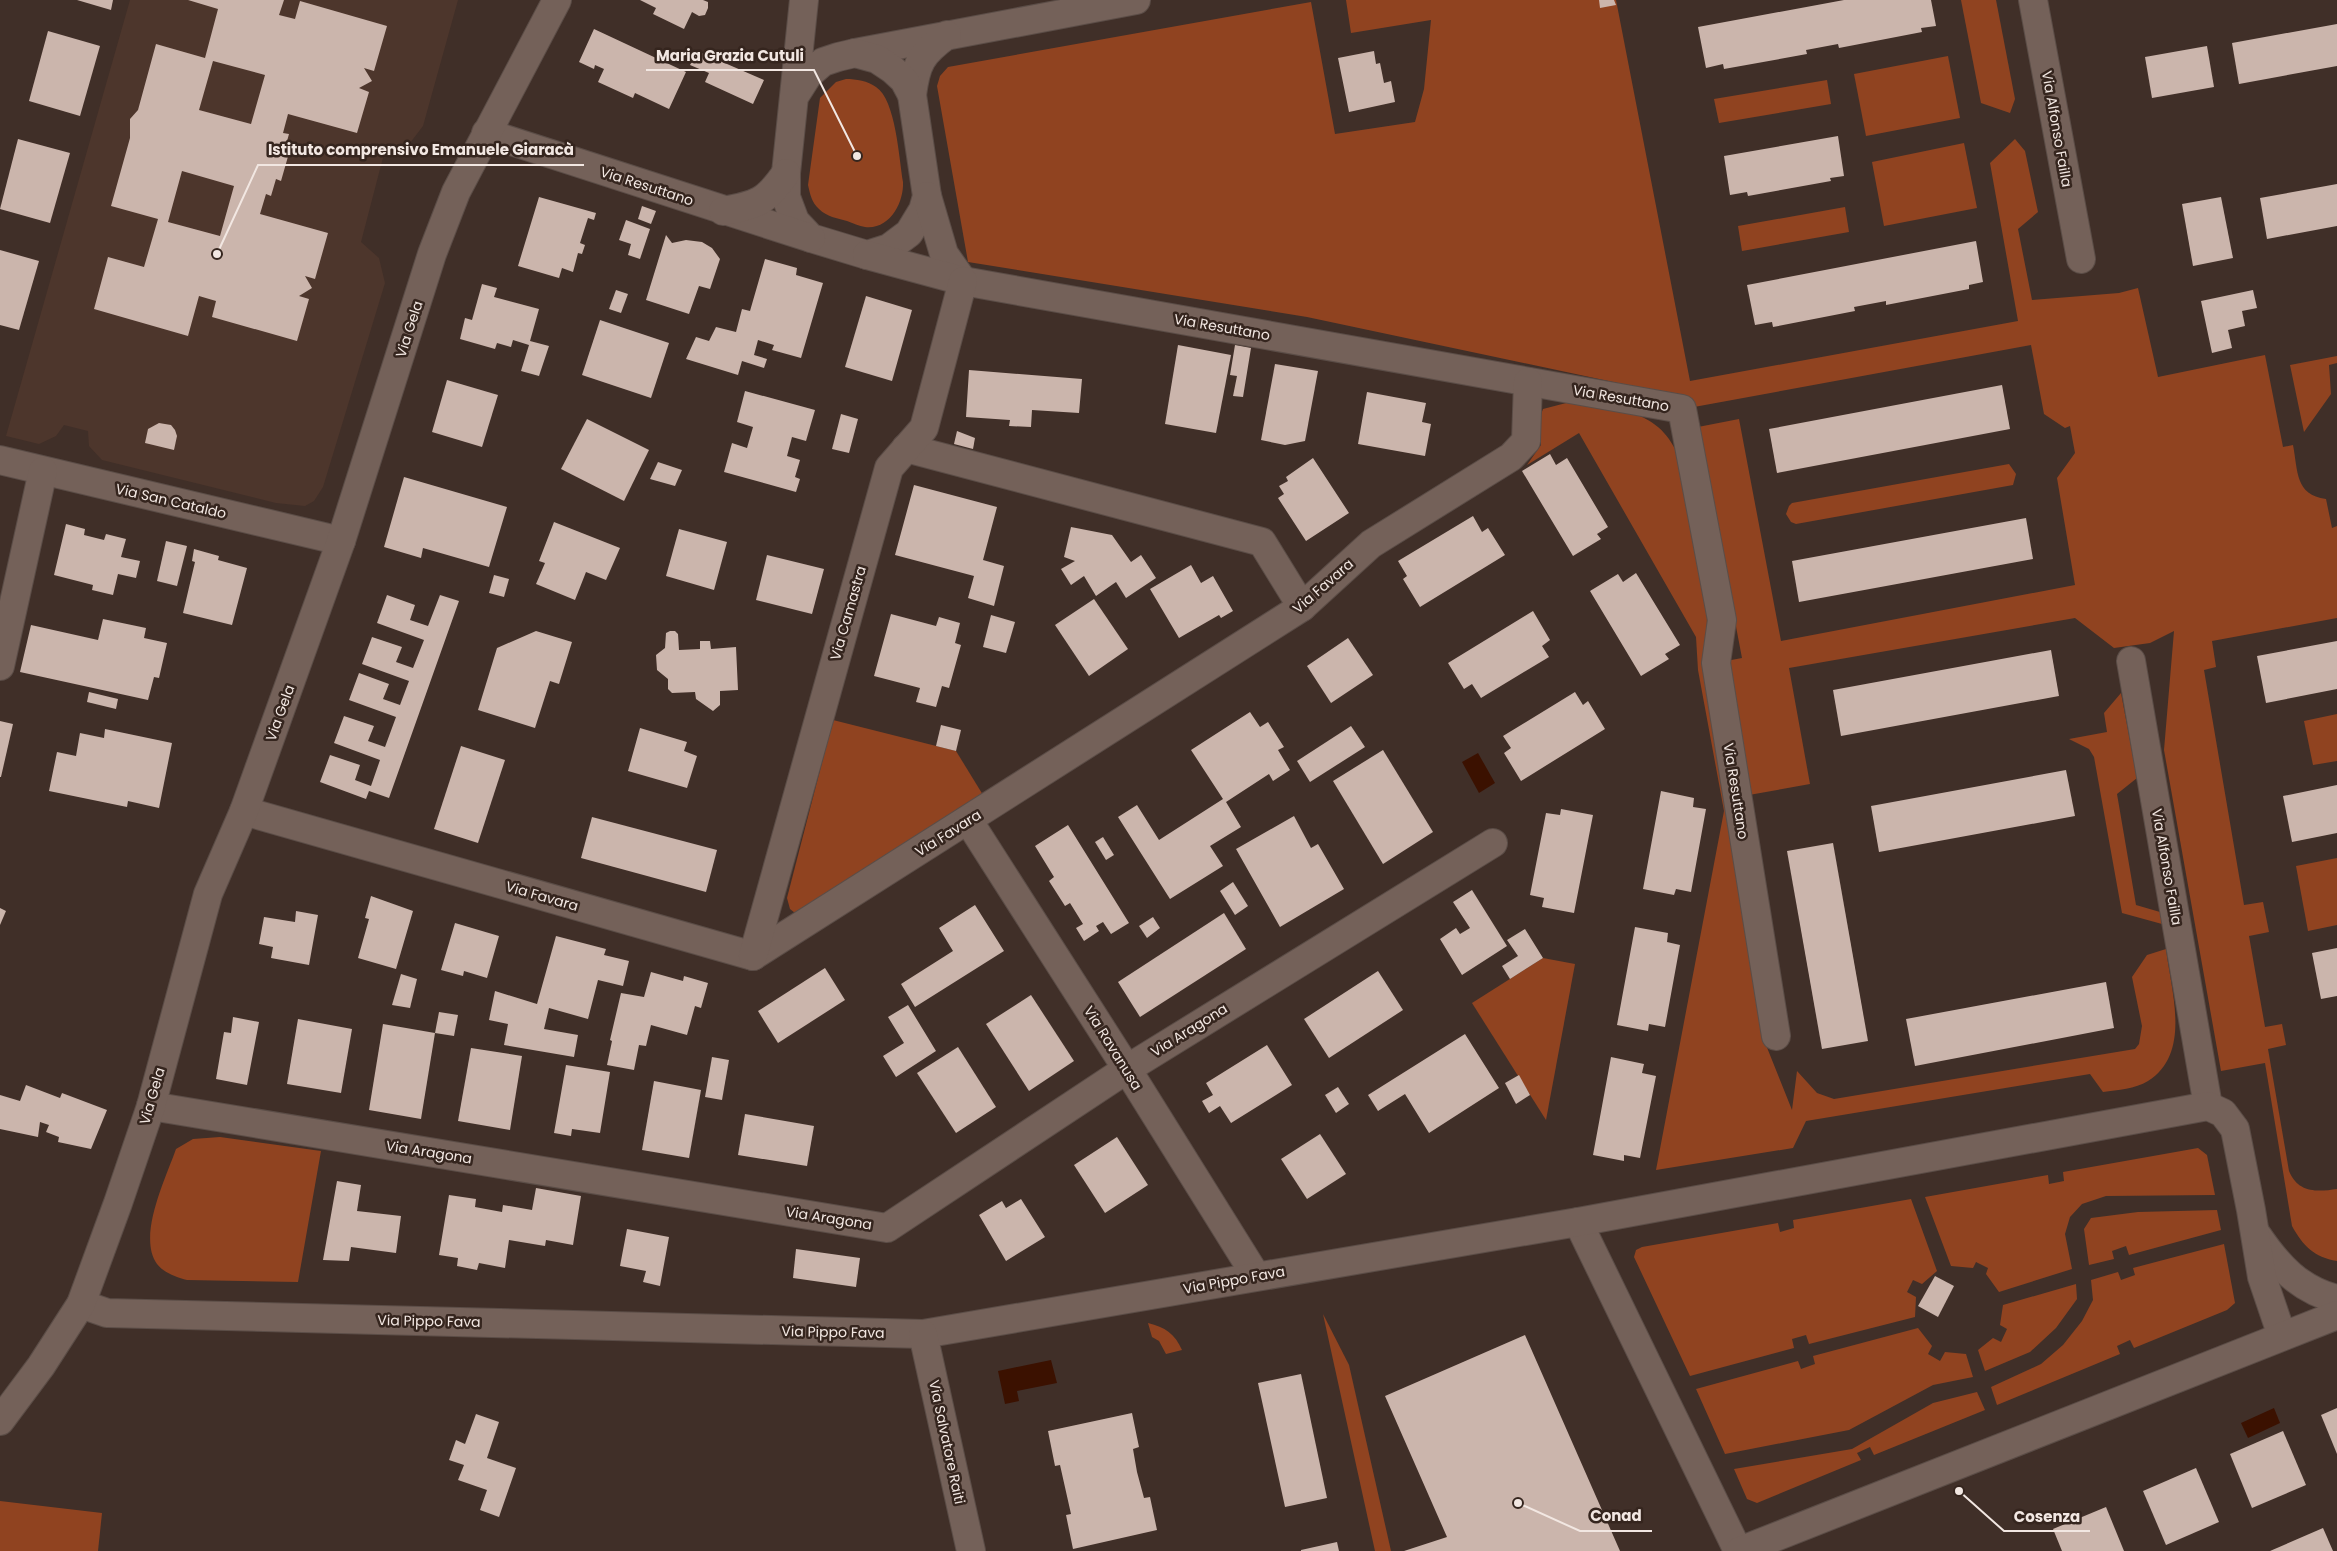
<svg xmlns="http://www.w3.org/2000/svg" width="2337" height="1551" font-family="Poppins,sans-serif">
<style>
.built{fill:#4d362c}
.green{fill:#904320}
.water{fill:#3b1100}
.building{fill:#cbb5ac;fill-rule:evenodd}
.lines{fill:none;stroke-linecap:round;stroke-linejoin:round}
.minor-casing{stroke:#5b4d47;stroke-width:30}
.minor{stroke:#746159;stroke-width:28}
.labels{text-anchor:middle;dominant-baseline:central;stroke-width:5;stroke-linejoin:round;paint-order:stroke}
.street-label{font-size:14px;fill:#f2e7e2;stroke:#35251e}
.leader{fill:none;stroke:#f2e7e2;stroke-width:2}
.callout-dot{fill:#f2e7e2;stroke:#35251e;stroke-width:2}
.callout-label{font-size:15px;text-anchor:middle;font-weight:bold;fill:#f2e7e2;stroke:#35251e;stroke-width:5;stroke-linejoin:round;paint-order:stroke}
</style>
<rect width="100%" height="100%" fill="#402f28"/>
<polygon class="built" points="130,0 458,0 423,126 410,143 386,146 361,242 379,258 385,283 323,487 314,501 305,506 276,503 102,460 89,446 88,431 64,425 56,436 39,444 6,436"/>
<g class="green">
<path d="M1346,0H1616L1690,381L2018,321L1990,163L2015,139L2025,151L2038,212L2018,229L2032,300L2119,293L2138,288L2158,377L2265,355L2283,447L2293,445C2298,471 2295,495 2326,499L2332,528L2337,526V618L2212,641L2216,667L2204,670L2244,905L2263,902L2269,932L2249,936L2265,1027L2282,1024L2286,1045L2268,1049L2289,1171C2298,1193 2317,1192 2337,1189V1261C2314,1257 2303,1246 2292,1226L2265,1063L2221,1071L2164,750L2174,631L2150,643L2114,648L2075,618L1789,668L1810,784L1749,795L1726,661L1742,658L1698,427L1739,419L1781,641L2075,585L2057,478L2075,453L2070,426L2065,428L2044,414L2031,345L1694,407L1693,399L1307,317L968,262L937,86L940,76L948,67L1311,2L1335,134L1415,122L1424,89L1431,20L1351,33Z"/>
<polygon points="1961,0 1996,0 2015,99 2010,113 1981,103"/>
<polygon points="1948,56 1960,118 1866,136 1854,74"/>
<path d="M846,79C856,79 868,81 876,87C896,100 899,159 903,182C904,202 890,230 865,227C859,226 853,223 847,221C837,218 827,217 819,209C812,203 810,194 808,185L820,98L836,82Z"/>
<polygon points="1827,80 1831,104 1719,123 1714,99"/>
<polygon points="1964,143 1977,208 1884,226 1872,162"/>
<polygon points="1845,207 1849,232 1742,251 1738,226"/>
<polygon points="2337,356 2337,363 2329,365 2331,394 2304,432 2290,365"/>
<path d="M1570,402C1619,411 1660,407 1680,460L1707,617L1706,670L1766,1045L1792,1110L1797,1071L1817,1093L1834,1099L2135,1049L2139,1044L2142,1026L2132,977L2147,955L2166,949C2171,991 2192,1053 2148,1081C2135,1089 2118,1090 2103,1092L2090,1074L1806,1121L1793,1148L1656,1170L1724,811L1698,670L1696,637L1579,433L1527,465L1541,445L1540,417L1543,409Z"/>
<polygon points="2009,464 2016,474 2013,485 1796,524 1791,522 1786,514 1789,506 1792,503"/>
<polygon points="2121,693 2137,778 2117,794 2136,905 2160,912 2162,924 2122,913 2094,757 2089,749 2069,739 2107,732 2104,713"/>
<polygon points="2337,714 2337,761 2313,765 2304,721"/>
<polygon points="833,720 956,751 983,795 795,913 790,909 787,898"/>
<polygon points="2337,858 2337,925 2308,931 2296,866"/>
<polygon points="1543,958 1575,964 1546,1120 1472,1003"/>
<path d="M220,1137L321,1151L298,1282L187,1280C176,1277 164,1273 157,1264C137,1236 166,1178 176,1149L193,1139Z"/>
<polygon points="2198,1148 2207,1155 2215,1195 2106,1196 2082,1204 2070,1217 2065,1234 2072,1269 1999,1292 1986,1274 1988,1268 1976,1262 1973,1268 1951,1266 1925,1197 2048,1175 2049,1184 2064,1181 2063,1172"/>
<polygon points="1911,1199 1937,1271 1922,1284 1913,1280 1907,1292 1916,1297 1915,1317 1809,1344 1806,1335 1792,1339 1794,1348 1690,1376 1634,1257 1636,1250 1642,1247 1778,1223 1780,1232 1794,1228 1793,1220"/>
<polygon points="2217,1210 2221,1230 2129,1255 2126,1246 2112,1251 2114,1259 2089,1265 2084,1229 2091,1218 2138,1212"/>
<polygon points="2224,1244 2235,1303 2227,1310 2134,1348 2130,1340 2117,1346 2120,1354 1997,1405 1991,1387 2041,1364 2063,1345 2082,1321 2093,1300 2091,1280 2118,1272 2121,1280 2135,1275 2133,1268"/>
<polygon points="2076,1284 2077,1299 2056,1328 2030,1352 1985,1371 1978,1350 1993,1338 2001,1342 2007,1329 2000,1325 2003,1305"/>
<polygon points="1323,1314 1349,1365 1391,1551 1375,1551"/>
<path d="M1148,1323C1165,1327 1175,1334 1182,1350L1166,1354L1159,1341L1152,1337Z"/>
<polygon points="1918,1328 1932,1346 1928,1354 1940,1361 1945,1352 1966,1354 1973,1377 1933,1385 1849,1430 1725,1454 1696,1389 1798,1361 1801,1369 1815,1364 1813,1356"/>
<polygon points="1977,1392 1985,1410 1874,1455 1870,1447 1857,1453 1861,1460 1757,1503 1747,1499 1734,1469 1852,1449 1933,1403"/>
<polygon points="0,1501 102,1513 98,1551 0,1551"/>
</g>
<g class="water">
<polygon points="1478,753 1495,783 1479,793 1462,762"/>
<polygon points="1051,1360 1057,1383 1017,1391 1019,1401 1005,1404 998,1371"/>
<polygon points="2274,1408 2280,1423 2248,1438 2241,1423"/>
</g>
<g class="building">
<polygon points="77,0 113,0 111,10"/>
<path d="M188,0H284L279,15L295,19L300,1L387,26L374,71L364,68L372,81L359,88L369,92L357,133L288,114L283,133L289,134L284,152L289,153L281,181L276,179L271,196L266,194L260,214L328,233L315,279L305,276L312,288L299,296L309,299L297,341L212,317L216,301L199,296L188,336L94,309L108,257L144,267L158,219L111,206L130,138V119L138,110L156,44L205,58L218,9ZM213,61L265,75L251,124L199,110ZM182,171L234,186L220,236L168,222Z"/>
<polygon points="640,0 703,0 708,2 708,8 705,15 699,16 692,12 684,29 653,14 656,8"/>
<polygon points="1599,0 1614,0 1616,5 1600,8"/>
<polygon points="1844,0 1931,0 1936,26 1921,28 1922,32 1839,48 1838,44 1806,50 1807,54 1724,69 1723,64 1706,68 1698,27"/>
<polygon points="2337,24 2337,66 2239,84 2232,43"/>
<polygon points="594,29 686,72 669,109 635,93 633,98 598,82 604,69 595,65 594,69 579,62"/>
<polygon points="48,31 100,46 80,116 29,101"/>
<polygon points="2207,46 2214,87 2152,98 2145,57"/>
<polygon points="697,51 764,80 753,104 705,82 709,73 690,65"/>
<polygon points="1374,51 1376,64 1380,63 1384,83 1391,81 1395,102 1349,112 1338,58"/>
<polygon points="1838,136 1844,176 1830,178 1831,181 1748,196 1747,192 1730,195 1724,156"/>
<polygon points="18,139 70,153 50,223 0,209"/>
<polygon points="2337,184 2337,226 2267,239 2260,198"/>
<polygon points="539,197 596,213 594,220 588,218 580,243 585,245 582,254 578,253 573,272 562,268 559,278 518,266"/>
<polygon points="2221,197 2233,258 2193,266 2182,204"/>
<polygon points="642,206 656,211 651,224 638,219"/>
<polygon points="626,220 650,229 640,259 628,255 631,244 619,240"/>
<polygon points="666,235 672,243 686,240 702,242 712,248 720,259 710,289 699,286 689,314 646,300"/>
<polygon points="1976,241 1983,282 1969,285 1969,289 1886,305 1886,301 1854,307 1855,311 1773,327 1772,322 1755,325 1747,285"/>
<polygon points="0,250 39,261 19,330 0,325"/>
<polygon points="765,259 797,268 796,275 823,283 801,358 772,350 774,345 758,340 754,355 767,359 764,368 742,361 738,375 686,359 696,337 709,341 716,327 736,332 742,309 750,311"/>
<polygon points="482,284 497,288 494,297 539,309 530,341 549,346 539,376 521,371 529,345 513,340 511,347 497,343 495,349 460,339 465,318 472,320"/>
<polygon points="616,290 628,294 621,313 609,309"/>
<polygon points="2253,290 2257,308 2242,311 2245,326 2228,330 2232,348 2212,353 2201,301"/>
<polygon points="866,296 912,310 892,381 845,367"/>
<polygon points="600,320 669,343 651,398 582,375"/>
<polygon points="1178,345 1231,355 1216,433 1165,424"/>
<polygon points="1235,345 1251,348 1243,397 1233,396 1237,376 1230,375"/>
<polygon points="1275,364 1318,371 1305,441 1285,445 1261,440"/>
<polygon points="969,370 1082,379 1079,413 1032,410 1031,427 1009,426 1010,420 966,417"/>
<polygon points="447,380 498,395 482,447 432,432"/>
<polygon points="2002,385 2010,429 1777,473 1769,429"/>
<polygon points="745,391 815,410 806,441 792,437 787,456 800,460 795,477 800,479 796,492 724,472 732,443 747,448 753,427 737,422"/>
<polygon points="1367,392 1426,403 1422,422 1431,424 1425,456 1358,444"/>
<polygon points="841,414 858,419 849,453 832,449"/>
<polygon points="587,419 649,450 624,501 561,469"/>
<polygon points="159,423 171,425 175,430 177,436 174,450 145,443 148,429"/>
<polygon points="957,431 975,438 973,449 954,444"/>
<polygon points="1550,454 1556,465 1567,458 1608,527 1597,534 1601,539 1573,556 1522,471"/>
<polygon points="1313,458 1349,513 1306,541 1278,498 1284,494 1279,486 1288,481 1286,477"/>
<polygon points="658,462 682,470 675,486 650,479"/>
<polygon points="404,477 507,507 489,567 423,548 421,558 384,547"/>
<polygon points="914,485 997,507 983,560 1004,566 994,606 968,598 974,576 895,555"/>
<polygon points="1473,516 1482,532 1488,528 1505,555 1420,607 1403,579 1407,576 1398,561"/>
<polygon points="2026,518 2033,559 1799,602 1792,561"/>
<polygon points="554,522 620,548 606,580 586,572 575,600 536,584 545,563 539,561"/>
<polygon points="66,524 85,529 84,535 104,540 106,534 126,539 121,557 140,561 136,578 118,574 113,595 92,590 93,585 54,575"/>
<polygon points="1071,527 1112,535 1131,562 1141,555 1156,578 1126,598 1116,582 1096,596 1084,576 1071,585 1061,569 1075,561 1064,557"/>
<polygon points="679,529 727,542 714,590 666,576"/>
<polygon points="166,541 187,546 177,586 157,581"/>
<polygon points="194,549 219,556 218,560 247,568 232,625 183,613 195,562 192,561"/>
<polygon points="767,555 824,569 812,614 756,600"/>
<polygon points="1191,565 1201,583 1213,576 1233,611 1221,618 1219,615 1179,638 1150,589"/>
<polygon points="1636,573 1680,645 1665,654 1669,659 1641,676 1590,591 1618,574 1623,582"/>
<polygon points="494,575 509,579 504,597 489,593"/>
<polygon points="387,595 415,605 410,620 428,626 440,595 459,601 389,798 369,791 366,799 320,782 330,755 360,765 355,780 371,786 380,760 334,743 344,716 374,726 368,741 385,747 396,717 349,700 359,673 389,684 383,699 400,705 409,681 362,664 372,637 402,647 396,662 413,668 424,640 377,623"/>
<polygon points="1094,599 1128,649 1089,676 1055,625"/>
<polygon points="1533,611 1550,640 1542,646 1549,657 1481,698 1472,684 1464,689 1448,663"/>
<polygon points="891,614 936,626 939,617 960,623 955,643 961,645 949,688 942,686 936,707 916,702 920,688 874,676"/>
<polygon points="991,615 1015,622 1006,653 983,647"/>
<polygon points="103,619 146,628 144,638 167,643 159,678 154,677 148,700 20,672 31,625 98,640"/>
<polygon points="536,631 572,642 559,684 550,681 535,728 478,710 497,648"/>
<polygon points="670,631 675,631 678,634 679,650 700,649 700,641 710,641 711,649 736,647 738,690 720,691 720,705 713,711 696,699 695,692 672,693 668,689 668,679 657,670 656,655 665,648 666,633"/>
<polygon points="1348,638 1373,675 1331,703 1307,666"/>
<polygon points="2337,641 2337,689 2266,703 2257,656"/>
<polygon points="2051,650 2059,696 1841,736 1833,690"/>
<polygon points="89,692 118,699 116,709 87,702"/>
<polygon points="1575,692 1583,705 1588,701 1605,729 1521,781 1504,753 1511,748 1503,736"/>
<polygon points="1250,712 1260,727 1268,722 1284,747 1278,750 1290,770 1273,781 1269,774 1226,802 1241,827 1210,846 1223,866 1170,899 1118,817 1137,805 1159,840 1223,799 1191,750"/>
<polygon points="0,721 13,724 1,777 0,777"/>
<polygon points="941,725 961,730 956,751 936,746"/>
<polygon points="1351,726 1365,747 1310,782 1297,761"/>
<polygon points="640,728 687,742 684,751 697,756 687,788 628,771"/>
<polygon points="105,729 172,743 159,808 128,801 127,807 49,791 57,752 76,756 80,733 104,738"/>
<polygon points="461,746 505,760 478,843 434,829"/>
<polygon points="1383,750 1433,832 1383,864 1333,781"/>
<polygon points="2066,770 2075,816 1879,852 1871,806"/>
<polygon points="2337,785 2337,833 2292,842 2283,796"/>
<polygon points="1661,791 1694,798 1693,807 1706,809 1691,892 1676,889 1674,895 1643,889"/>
<polygon points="1561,809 1593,815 1574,913 1542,907 1544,898 1530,895 1546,813 1560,815"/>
<polygon points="1294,816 1311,848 1318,844 1344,889 1280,927 1236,849"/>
<polygon points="592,817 717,850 706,892 581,858"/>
<polygon points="1068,825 1129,923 1111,934 1103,922 1096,926 1099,931 1084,941 1076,928 1083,924 1070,903 1065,906 1049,881 1054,877 1035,846"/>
<polygon points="1103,837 1114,855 1106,860 1095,842"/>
<polygon points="1833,843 1868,1041 1822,1049 1787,851"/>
<polygon points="1233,882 1248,906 1235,915 1220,891"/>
<polygon points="1472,890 1507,946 1462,975 1440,939 1456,928 1460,934 1470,928 1453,902"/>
<polygon points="371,896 413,911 396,969 358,958 369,919 365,918"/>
<polygon points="975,905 1004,951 915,1007 901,984 953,951 939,928"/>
<polygon points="0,908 6,911 0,925"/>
<polygon points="296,911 318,915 309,965 271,958 273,947 259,944 264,917 295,922"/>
<polygon points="1224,913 1246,949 1140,1017 1118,982"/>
<polygon points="1153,917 1160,928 1147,938 1139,926"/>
<polygon points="455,923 499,936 487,978 464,971 463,976 441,970"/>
<polygon points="1635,927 1668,933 1667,942 1680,945 1665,1027 1649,1024 1648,1031 1617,1025"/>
<polygon points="1525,929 1543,958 1510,979 1502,966 1518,956 1507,940"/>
<polygon points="556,936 606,949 604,955 629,961 623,986 598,980 588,1019 549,1008 544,1029 578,1035 574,1057 504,1045 508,1024 489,1020 495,991 537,1004"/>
<polygon points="2337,948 2337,996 2321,999 2312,953"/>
<polygon points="825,968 845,1000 778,1043 758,1011"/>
<polygon points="1378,971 1403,1010 1329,1058 1304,1019"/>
<polygon points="651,972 683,981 684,976 708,983 701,1008 695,1006 687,1035 651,1025 646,1046 639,1045 634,1070 607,1065 612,1041 610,1040 621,993 644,997"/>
<polygon points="401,974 417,979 410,1008 392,1005"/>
<polygon points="2106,982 2114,1028 1915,1066 1906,1019"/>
<polygon points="1031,995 1074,1061 1029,1091 986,1024"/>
<polygon points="908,1005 936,1051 896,1077 883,1056 904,1043 888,1017"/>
<polygon points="439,1012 458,1015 454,1036 435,1033"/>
<polygon points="233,1017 259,1022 247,1085 216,1079 224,1032 231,1033"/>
<polygon points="298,1019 352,1029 341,1093 287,1084"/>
<polygon points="383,1024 435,1033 421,1119 369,1110"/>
<polygon points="1465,1034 1499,1088 1429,1133 1405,1094 1378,1111 1368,1095"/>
<polygon points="1267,1045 1292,1085 1231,1123 1220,1106 1209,1113 1202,1101 1213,1095 1206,1083"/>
<polygon points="958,1047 996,1107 956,1133 917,1073"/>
<polygon points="471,1048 522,1056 510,1130 458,1121"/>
<polygon points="712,1057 729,1060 722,1100 705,1097"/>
<polygon points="1611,1057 1644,1064 1642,1073 1656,1076 1640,1158 1624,1155 1624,1161 1593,1155"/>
<polygon points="566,1065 610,1072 600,1133 572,1129 571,1136 554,1133"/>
<polygon points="1519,1075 1530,1095 1516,1104 1505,1083"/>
<polygon points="654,1081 701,1090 689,1158 642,1150"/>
<polygon points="26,1085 60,1098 62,1093 107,1110 91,1149 58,1142 59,1137 46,1132 49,1125 40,1122 38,1137 0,1129 0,1095 20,1101"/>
<polygon points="1338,1087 1349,1104 1336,1113 1325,1095"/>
<polygon points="745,1114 814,1126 807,1166 738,1155"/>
<polygon points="1320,1134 1346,1174 1307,1199 1281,1159"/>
<polygon points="1117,1137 1148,1185 1105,1213 1074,1165"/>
<polygon points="337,1181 361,1185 357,1211 401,1216 396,1253 351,1247 349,1261 323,1260"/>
<polygon points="536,1188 581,1196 573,1245 546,1240 545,1246 509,1240 505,1268 479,1263 477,1270 457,1266 458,1258 439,1255 449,1195 476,1199 475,1207 502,1212 503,1205 532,1210"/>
<polygon points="1021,1199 1045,1237 1006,1261 979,1215 1002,1201 1006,1208"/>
<polygon points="627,1229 669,1237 660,1286 643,1282 646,1271 620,1266"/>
<polygon points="796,1249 860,1258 856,1287 793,1278"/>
<polygon points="1935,1276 1954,1286 1938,1317 1918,1306"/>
<polygon points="1525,1335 1620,1551 1404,1551 1447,1537 1385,1396"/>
<polygon points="1301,1374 1327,1498 1285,1507 1258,1383"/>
<polygon points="2337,1408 2337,1454 2321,1415"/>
<polygon points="1132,1413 1139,1447 1133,1449 1137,1472 1144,1498 1150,1497 1157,1530 1073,1549 1066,1515 1071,1514 1060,1465 1055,1466 1048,1431"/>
<polygon points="476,1414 499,1422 487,1458 516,1468 499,1517 480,1510 487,1490 458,1480 464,1465 449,1460 456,1440 465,1444"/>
<polygon points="2283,1431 2306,1485 2252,1508 2230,1454"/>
<polygon points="2196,1468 2219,1522 2166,1545 2143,1491"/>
<polygon points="2106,1507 2124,1551 2062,1551 2053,1529"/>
<polygon points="2323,1528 2333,1551 2270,1551"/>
<polygon points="1337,1542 1339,1551 1301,1551 1301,1550"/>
</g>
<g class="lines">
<g class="minor-casing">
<g id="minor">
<polyline points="2033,0 2081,259"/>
<polyline points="855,53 1136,0"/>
<path d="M912,95C916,63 921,54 947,35"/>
<polyline points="794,97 808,75 823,62 838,57 855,53 877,59 892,69 904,80 912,95 927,196 923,210 909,233 889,248 867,255 811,238 795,221 786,197 786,173 804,0"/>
<polyline points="486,133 811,238"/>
<polyline points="927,196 944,254 963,281"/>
<path d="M723,211C757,205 766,202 786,173"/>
<polyline points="867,255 963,281 1682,409 1722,620 1716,663 1776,1036"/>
<polyline points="906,448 1262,542 1302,607"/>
<polyline points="0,460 341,541"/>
<polyline points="2131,661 2208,1106"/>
<polyline points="0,666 43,471"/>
<polyline points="244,811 753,956 1302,607 1371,544 1511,457 1526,441 1528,382"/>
<polyline points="968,820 1127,1069 1256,1276"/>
<polyline points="753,956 889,468 924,428 963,281"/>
<polyline points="151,1106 887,1228 1127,1069 1493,843"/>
<polyline points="1578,1222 1738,1551"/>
<path d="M2257,1235C2278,1266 2300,1290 2337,1299"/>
<polyline points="81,1304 107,1313 923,1334 1578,1222 2208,1106 2223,1113 2235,1129 2251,1210 2262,1277 2282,1336"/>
<polyline points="923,1334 971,1551"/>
<polyline points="0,1421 41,1366 81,1304 118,1203 151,1106 208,894 244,811 341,541 432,254 456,192 557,0"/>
<polyline points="1740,1551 2337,1315"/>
</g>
</g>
<use href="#minor" class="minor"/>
</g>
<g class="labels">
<g class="street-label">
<text transform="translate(2057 129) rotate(80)">Via Alfonso Failla</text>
<text transform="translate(647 186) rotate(18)">Via Resuttano</text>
<text transform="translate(1222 327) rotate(10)">Via Resuttano</text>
<text transform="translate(409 329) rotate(-72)">Via Gela</text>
<text transform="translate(1621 398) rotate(10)">Via Resuttano</text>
<text transform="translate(171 501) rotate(13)">Via San Cataldo</text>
<text transform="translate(1323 586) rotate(-41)">Via Favara</text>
<text transform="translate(848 613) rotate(-74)">Via Camastra</text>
<text transform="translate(280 713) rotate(-70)">Via Gela</text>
<text transform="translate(1736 791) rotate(81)">Via Resuttano</text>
<text transform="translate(948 833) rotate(-32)">Via Favara</text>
<text transform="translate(2167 867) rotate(80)">Via Alfonso Failla</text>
<text transform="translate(542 896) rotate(16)">Via Favara</text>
<text transform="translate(1189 1030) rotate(-32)">Via Aragona</text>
<text transform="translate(1113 1048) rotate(58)">Via Ravanusa</text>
<text transform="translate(152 1096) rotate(-74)">Via Gela</text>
<text transform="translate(429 1152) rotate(9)">Via Aragona</text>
<text transform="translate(829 1218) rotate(9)">Via Aragona</text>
<text transform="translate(1234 1280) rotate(-10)">Via Pippo Fava</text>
<text transform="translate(429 1321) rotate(1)">Via Pippo Fava</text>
<text transform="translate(833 1332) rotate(1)">Via Pippo Fava</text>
<text transform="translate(947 1442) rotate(78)">Via Salvatore Raiti</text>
</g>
</g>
<path class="leader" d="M857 156L814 70H646M217 254L258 165H584M1518 1503L1580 1531H1652M1959 1491L2004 1531H2090"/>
<g class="callout-dot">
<circle cx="857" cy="156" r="5"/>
<circle cx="217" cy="254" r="5"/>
<circle cx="1518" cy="1503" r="5"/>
<circle cx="1959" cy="1491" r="5"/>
</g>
<g class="callout-label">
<text x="730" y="61">Maria Grazia Cutuli</text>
<text x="421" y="155">Istituto comprensivo Emanuele Giaracà</text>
<text x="1616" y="1521">Conad</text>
<text x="2047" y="1522">Cosenza</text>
</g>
</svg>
